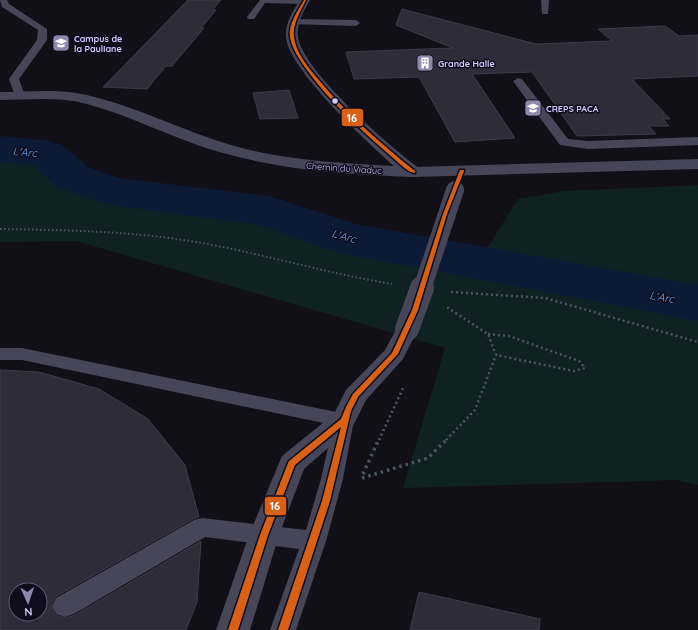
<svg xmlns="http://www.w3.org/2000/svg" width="698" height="630" font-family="Quicksand,sans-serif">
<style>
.green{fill:#0f2122}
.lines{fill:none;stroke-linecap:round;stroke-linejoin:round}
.river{fill:#0d1a36;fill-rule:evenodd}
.building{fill:#2f2c3a;stroke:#3e3a4c;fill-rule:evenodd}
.path-far2{stroke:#4a5762;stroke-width:2;stroke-dasharray:1.5 2.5;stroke-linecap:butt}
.path-far1{stroke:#4a5762;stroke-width:2.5;stroke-dasharray:2 3;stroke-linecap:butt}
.path{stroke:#4a5762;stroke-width:3.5;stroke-dasharray:2.5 4;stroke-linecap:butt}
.service{fill:#474558;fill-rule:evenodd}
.minor{fill:#474558;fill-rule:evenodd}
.tertiary{fill:#474558;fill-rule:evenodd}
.tertiary-bridge-far1{stroke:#474558;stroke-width:18}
.tertiary-bridge{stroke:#474558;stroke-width:24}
.bus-1-casing{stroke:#0f0c1b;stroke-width:3}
.bus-1{fill:#d86119;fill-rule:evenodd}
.bus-dot{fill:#d2c9fc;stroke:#0f0c1b;stroke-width:1.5}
.labels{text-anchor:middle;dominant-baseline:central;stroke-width:3;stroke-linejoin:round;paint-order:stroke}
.far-poi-label{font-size:9px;font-weight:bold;fill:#d2c9fc;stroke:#0f0c1b;text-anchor:start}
.far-street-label{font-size:9px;fill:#d2c9fc;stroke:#0f0c1b}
.water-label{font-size:11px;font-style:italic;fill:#5ea7f5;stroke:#0f0c1b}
.line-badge{stroke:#0f0c1b;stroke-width:1.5}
.badge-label{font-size:11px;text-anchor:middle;font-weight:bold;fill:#fff}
</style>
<rect width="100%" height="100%" fill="#111018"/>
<g class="green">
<polygon points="0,149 14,149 45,153 61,165 74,178 112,191 270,211 346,238 698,303 698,485 677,480 403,488 445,348 76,241 0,242"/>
<polygon points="698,185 698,292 486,250 518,199 565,191"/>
</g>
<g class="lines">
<polygon class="river" points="0,136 45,140 60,144 90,168 119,178 269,196 356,224 698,285 698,321 346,254 328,249 260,225 112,205 58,188 32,164 0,162"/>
</g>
<g class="building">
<polygon points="188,0 221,0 213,9 216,10 201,28 204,28 172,66 166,66 147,89 103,87"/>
<polygon points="402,9 536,44 612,41 598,29 665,26 679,36 698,35 698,76 632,79 670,119 663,119 669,126 649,126 656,134 577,136 532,72 472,74 515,138 455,142 419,77 354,79 346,52 453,48 396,25"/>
<polygon points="289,90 298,118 260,119 253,93"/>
<path d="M0,370L39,372L99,389L148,419L185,465L199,517L193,519L55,597L51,605L55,615L65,618L75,615L201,541L197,602L186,630H0ZM16,590H40V614H16Z"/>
<polygon points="419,592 540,619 539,630 410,630"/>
</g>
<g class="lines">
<path class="path-far2" d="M0,229C64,230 127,231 190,241C258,252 324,273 392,284"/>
<g class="path-far1">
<polyline points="451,292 545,298 698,342"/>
<polyline points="488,334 509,336 579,361 585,368 574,371 496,355"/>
<polyline points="379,440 404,386"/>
<polyline points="446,440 475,410 496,355 488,334 448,308 448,305"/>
</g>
<g class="path">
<polyline points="363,474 379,439"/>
<polyline points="362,478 428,458 447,439"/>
</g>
<g class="service">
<polygon points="0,0 7,0 9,4 47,29 47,40 19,79 25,96 20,99 15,96 9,79 37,40 38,30 2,7"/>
<polygon points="260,0 306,0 308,2 304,4 265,3 254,19 248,19 247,17"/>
<polygon points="541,0 549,0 548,14 542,14"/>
<polygon points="293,19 356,20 360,23 356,26 290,24 289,22"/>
<polygon points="518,78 522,79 568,139 588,141 698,137 698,145 588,149 560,145 513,81"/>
<polygon points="0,348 22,348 351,415 354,420 343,479 326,541 296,630 270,630 299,549 205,537 74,614 65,617 56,614 52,606 56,598 194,520 202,518 306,530 321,479 333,425 22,360 0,360"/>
</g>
<path class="minor" d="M300,0H310C304,11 296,23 298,37C302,70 391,148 419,168L421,172L419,176L413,177C350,174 288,171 227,154C176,141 130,114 79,102C53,97 26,100 0,100V92C25,92 51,89 76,93C132,103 183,132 238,147C289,161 342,163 394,166C369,144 288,69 286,37C285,23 293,11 300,0Z"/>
<g class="tertiary">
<polygon points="698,159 698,169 413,177 407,176 405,172 407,168 413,167"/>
<polygon points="407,322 415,324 418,329 403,359 366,400 353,426 304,469 279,535 250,630 216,630 249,535 282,456 334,414 346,390 385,350 399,324"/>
</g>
<polyline class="tertiary-bridge-far1" points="422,289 455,190"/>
<polyline class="tertiary-bridge" points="407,329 422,288"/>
<g class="bus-1-casing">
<g id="bus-1">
<path d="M304,0H306C301,11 292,24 294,37C296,53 308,67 318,79C346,113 380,143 415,171V173C408,173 398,162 393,158C362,131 331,103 307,70C300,60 292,49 290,37C288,24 298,11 304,0Z"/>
<polygon points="460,170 464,170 464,171 447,214 418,310 398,354 358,397 351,411 330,501 288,630 278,630 322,501 341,427 295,465 268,535 238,630 228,630 260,535 288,463 289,461 341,419 346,407 353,394 392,353 412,310 443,214"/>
</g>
</g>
<use href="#bus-1" class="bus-1"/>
</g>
<defs>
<g id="university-square" transform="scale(0.9)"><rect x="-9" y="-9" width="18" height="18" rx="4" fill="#8e88ac" stroke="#0f0c1b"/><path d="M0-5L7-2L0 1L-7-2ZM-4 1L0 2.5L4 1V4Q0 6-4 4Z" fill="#fff"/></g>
<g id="building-square" transform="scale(0.9)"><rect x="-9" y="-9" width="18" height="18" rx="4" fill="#8e88ac" stroke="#0f0c1b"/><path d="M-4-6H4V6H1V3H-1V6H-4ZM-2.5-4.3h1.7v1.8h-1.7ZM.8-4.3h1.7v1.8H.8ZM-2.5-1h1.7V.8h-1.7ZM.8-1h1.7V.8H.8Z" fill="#fff"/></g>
</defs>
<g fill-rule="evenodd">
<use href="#university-square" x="61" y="43"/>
<use href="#building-square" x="425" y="63"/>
<use href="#university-square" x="533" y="108"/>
</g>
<circle class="bus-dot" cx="335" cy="101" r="3.5"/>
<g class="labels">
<g class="far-poi-label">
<text x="74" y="38">Campus de<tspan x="74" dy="10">la Pauliane</tspan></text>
<text x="438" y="63">Grande Halle</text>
<text x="546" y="108">CREPS PACA</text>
</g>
<g class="far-street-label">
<text transform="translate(344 168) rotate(4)">Chemin du Viaduc</text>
</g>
<g class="water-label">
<text transform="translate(25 152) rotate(5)">L'Arc</text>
<text transform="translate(344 236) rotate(16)">L'Arc</text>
<text transform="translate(662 297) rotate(10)">L'Arc</text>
</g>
</g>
<g class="line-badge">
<rect x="341" y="108" width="23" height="19" rx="4" fill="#d86119"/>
<rect x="264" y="496" width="23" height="20" rx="4" fill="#d86119"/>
</g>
<g class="badge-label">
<text x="352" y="122">16</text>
<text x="275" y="510">16</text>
</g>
<g transform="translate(28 602) rotate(177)"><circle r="19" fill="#0f0c1b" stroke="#5d5875"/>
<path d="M0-3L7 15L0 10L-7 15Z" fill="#8e88ac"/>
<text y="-6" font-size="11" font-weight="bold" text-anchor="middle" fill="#d2c9fc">N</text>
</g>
</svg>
